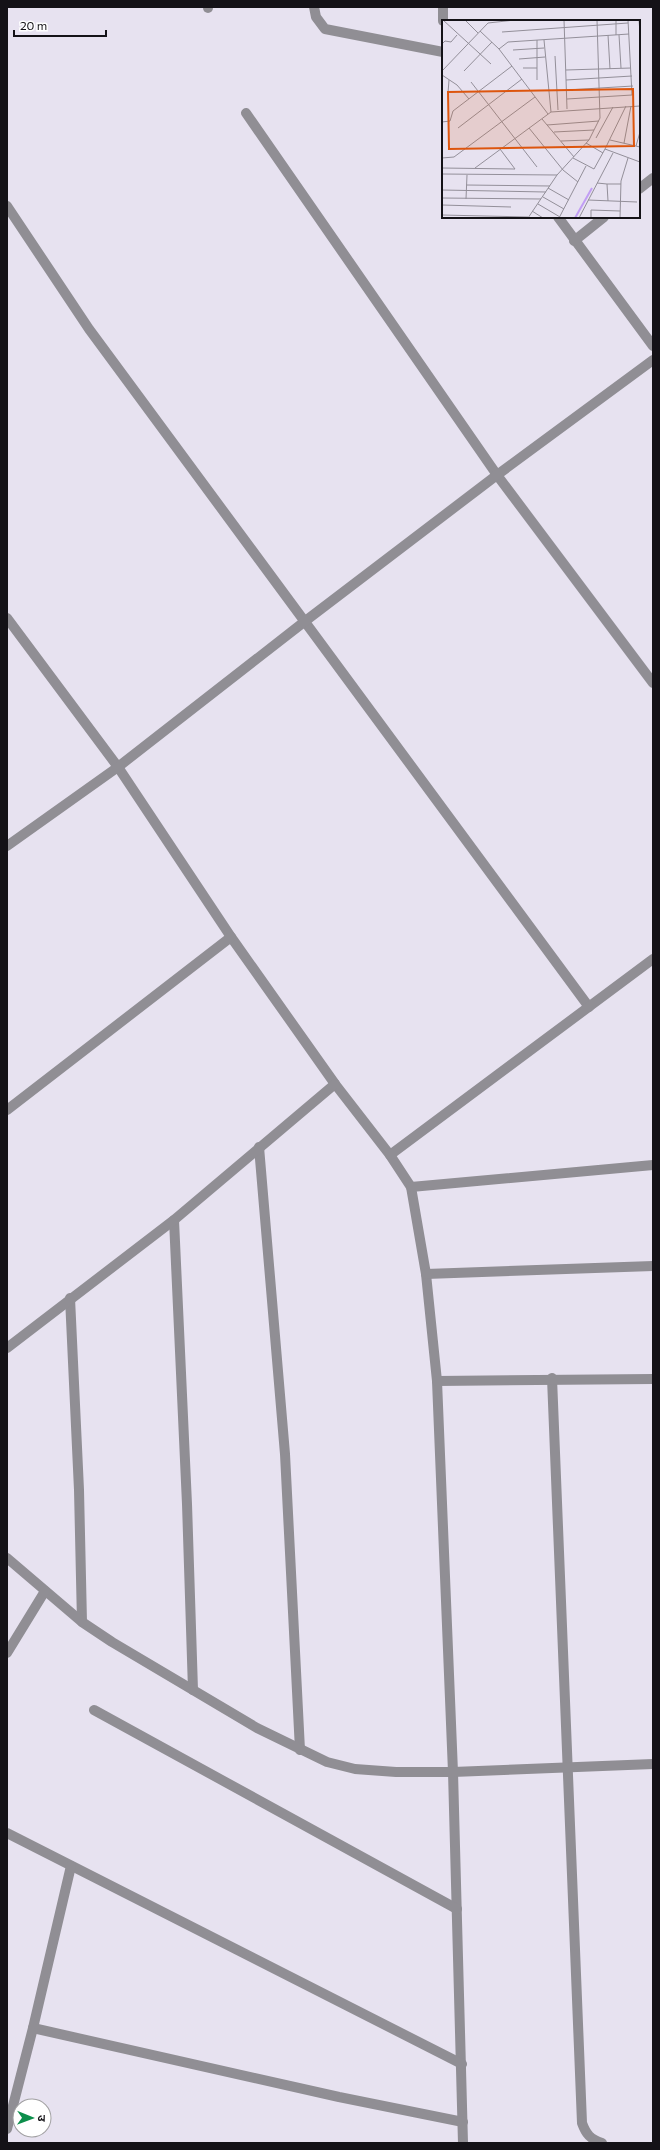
<svg xmlns="http://www.w3.org/2000/svg" width="660" height="2150" font-family="Commissioner,'Noto Sans Devanagari',sans-serif">
<style>
.lines{fill:none;stroke-linecap:round;stroke-linejoin:round}
.minor{stroke:#908e94;stroke-width:10}
.inset-river{fill:none;stroke:#c19df4;stroke-width:2}
.inset-road{fill:none;stroke:#938f99;stroke-width:1}
.view{fill:#dd550d;fill-opacity:0.15;stroke:#dd550d;stroke-width:2}
.inset-edge{fill:none;stroke:#141217;stroke-width:2}
</style>
<rect width="100%" height="100%" fill="#e7e2f0"/>
<g class="lines">
<g class="minor">
<polyline points="314,7 316,17 325,29 443,52"/>
<polyline points="443,7 443,21"/>
<polyline points="208,8 208,7"/>
<polyline points="246,113 497,475 653,683"/>
<polyline points="639,189 653,178"/>
<polyline points="7,206 89,329 589,1007"/>
<polyline points="558,217 653,346"/>
<polyline points="574,241 604,217"/>
<polyline points="7,618 118,767 231,937 335,1084 390,1155 411,1187 426,1274 437,1381 453,1772 463,2143"/>
<polyline points="7,846 118,767 304,622 497,475 653,360"/>
<polyline points="7,1110 231,937"/>
<polyline points="259,1147 285,1454 300,1750"/>
<polyline points="390,1155 653,959"/>
<polyline points="411,1187 653,1165"/>
<polyline points="174,1220 187,1504 193,1690"/>
<polyline points="426,1274 653,1266"/>
<polyline points="70,1298 79,1490 82,1622"/>
<polyline points="7,1348 174,1220 335,1084"/>
<path d="M552,1378L582,2123C586,2134 590,2139 602,2143"/>
<polyline points="437,1381 653,1379"/>
<polyline points="7,1558 82,1622 112,1642 257,1728 327,1762 355,1769 396,1772 453,1772 653,1764"/>
<polyline points="7,1653 45,1591"/>
<polyline points="94,1710 457,1909"/>
<polyline points="7,1833 462,2064"/>
<polyline points="33,2028 339,2097 463,2122"/>
<polyline points="7,2129 33,2028 71,1866"/>
</g>
</g>
<g transform="translate(442 20)">
<rect width="198" height="198" fill="#e7e2f0"/>
<path class="inset-river" d="M133,198L150,168"/>
<path class="inset-road" d="M1,0L49,44M23,0L36,13M122,0L125,89M174,0V15M197,0L198,13M38,11L57,29L106,94M60,12L186,3M166,15L168,49M177,15L179,48M95,20V60M102,20L109,92M0,24L3,21L9,22L15,15M57,29L66,22L187,14M71,30L102,28M113,36L116,90M77,39L103,37M81,48H95M124,50L189,48M0,51L46,3L73,0M22,51L50,22M0,55L15,65L27,79M124,60L190,56M29,62L95,147M125,70L191,66M6,73L7,60M125,79L190,75L186,0M184,86L163,129L198,142M100,99L132,137M0,102L8,101L11,91L70,46M105,105L157,101M16,108L80,59M87,108L121,150L136,162M112,112L152,110M154,118L171,87M168,120L198,127M119,121L147,120M144,123L161,133M182,123L189,86M194,126L198,112M58,129L73,149M0,138L12,137L93,77M131,138L152,149L163,129M0,148L73,149M33,148L109,92L198,86M0,154L115,155M155,163L165,164L166,181M165,164H179M24,165L108,166M106,168L127,180M0,170L104,172M101,177L122,189M0,178L99,179M24,179L25,155M146,180L195,182M96,184L118,197M0,185L69,187M90,191L101,198M0,195L86,197M86,198L115,155L147,120L158,98L155,0M117,198L144,146M137,198L171,133M149,198V190L178,191M178,198L179,161L186,138"/>
<path class="view" d="M191,69L192,126L7,129L6,72Z"/>
<rect width="198" height="198" class="inset-edge"/>
</g>
<rect width="660" height="2150" fill="none" stroke="#141217" stroke-width="16"/>
<g transform="translate(32 2118) rotate(91)"><circle r="19" fill="#ffffff" stroke="#a1a0a2"/>
<path d="M0-3L7 15L0 10L-7 15Z" fill="#0c8e4b"/>
<text y="-6" font-size="11" font-weight="bold" text-anchor="middle" fill="#141217">उ</text>
</g>
<path d="M14 30v6h92v-6" fill="none" stroke="#141217" stroke-width="2"/>
<text x="20" y="30" font-size="12" fill="#141217" stroke="#ffffff" stroke-width="3" paint-order="stroke">20 m</text>
</svg>
